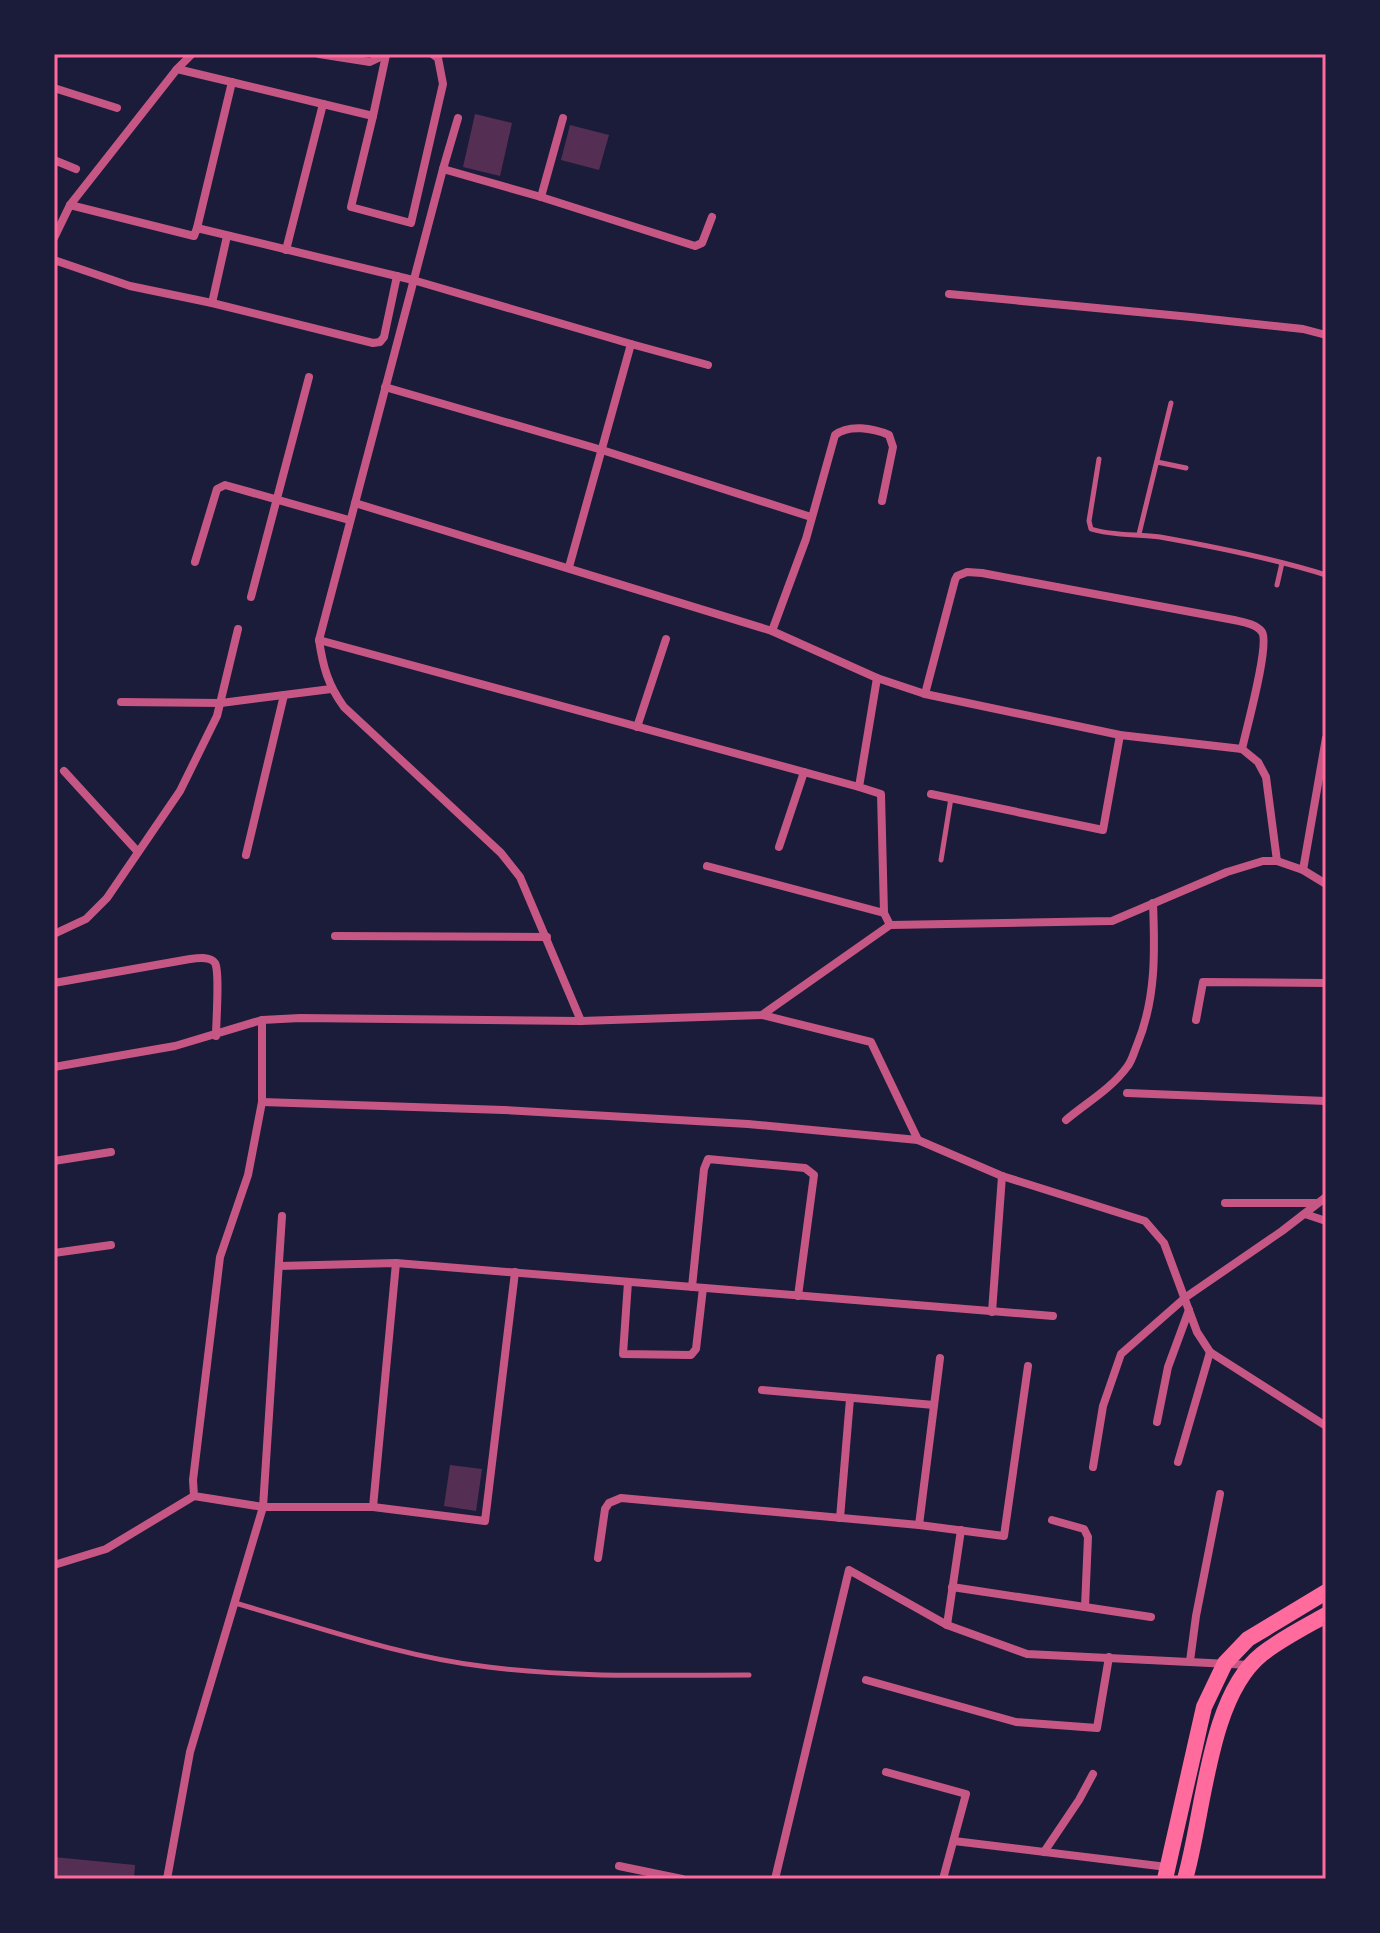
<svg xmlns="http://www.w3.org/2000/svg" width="1380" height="1933" font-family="Montserrat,sans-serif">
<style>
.building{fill:#542f53}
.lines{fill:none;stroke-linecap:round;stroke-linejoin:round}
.service{stroke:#c65784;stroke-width:5}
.minor{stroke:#c65784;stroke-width:8}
.primary{stroke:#ff6b9d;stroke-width:16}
.neatline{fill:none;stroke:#ff6b9d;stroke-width:3}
</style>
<rect width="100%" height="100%" fill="#1b1b3a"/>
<g class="building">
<polygon points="475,114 512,123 500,176 463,167"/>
<polygon points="570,125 609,135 599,170 561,160"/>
<polygon points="450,1465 482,1469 476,1511 444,1506"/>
<polygon points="54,1857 135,1865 134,1879 54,1879"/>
</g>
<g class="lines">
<g class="service">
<path d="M1099,459L1089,521L1091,529C1112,536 1138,534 1160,537C1216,547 1272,558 1326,575"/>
<polyline points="1157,462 1186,468"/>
<polyline points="1139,534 1171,403"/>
<polyline points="1277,585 1282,563"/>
<polyline points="941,860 951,798"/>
<path d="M235,1603C318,1627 402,1657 488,1667C574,1678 662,1675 749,1675"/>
</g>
<g class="minor">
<polyline points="319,54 370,62 387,54"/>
<polyline points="54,56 55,54"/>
<polyline points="177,69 192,54"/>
<polyline points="54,88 117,108"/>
<polyline points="373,116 351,207 411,223 443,84 438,58 432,54"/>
<polyline points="54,160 76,169"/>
<polyline points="443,169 458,118"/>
<polyline points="541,197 563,118"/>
<polyline points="70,205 194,236 197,228 413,280 631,344 569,567"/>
<polyline points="197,228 232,82"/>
<polyline points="54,238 70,205 177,69 323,104"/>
<polyline points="286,250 323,104 373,116 386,55"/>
<polyline points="54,260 130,286 212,303 373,343 380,342 384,337 397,276"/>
<polyline points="949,294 1191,317 1303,329 1326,335"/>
<polyline points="212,303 227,236"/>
<polyline points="631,344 708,365"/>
<polyline points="385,387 602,450 811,517"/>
<polyline points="355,503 772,631 877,678 925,694 1120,735 1242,749 1258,762 1266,777 1277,861"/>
<polyline points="195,562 217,489 225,485 349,520"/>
<polyline points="251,597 309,377"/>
<path d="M772,631L806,539L835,435C849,424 873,428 889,435L893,447L882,501"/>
<polyline points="319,640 859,787"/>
<polyline points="877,678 859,787 881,794 884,913 890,925"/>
<path d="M925,694L955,580L957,576L967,572L982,573L1234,620C1243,622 1256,624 1262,632C1270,645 1246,730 1242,749"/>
<polyline points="121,702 221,703 331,689"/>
<polyline points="637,727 666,639"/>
<polyline points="64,771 138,852"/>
<polyline points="931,794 1103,830 1120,735"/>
<polyline points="779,847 804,772"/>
<polyline points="246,855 284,695"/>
<polyline points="707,866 884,913"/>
<polyline points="1303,870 1326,738"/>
<polyline points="54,934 86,919 107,898 180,791 217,716 238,629"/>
<polyline points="335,936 547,937"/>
<path d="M54,983L190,959C197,958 210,956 215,963C220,972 216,1023 216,1036"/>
<polyline points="762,1015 871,1042 918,1140"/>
<polyline points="1196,1020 1203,982 1326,983"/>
<path d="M581,1021L520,877L501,853L344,707C328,685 323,667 319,640L443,169L541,197L695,246L702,243L712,217"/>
<polyline points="54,1067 175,1046 262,1020 300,1018 581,1021 762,1015 890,925 1112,921 1227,872 1263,861 1277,861 1303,870 1326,884"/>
<polyline points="1127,1093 1326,1101"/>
<polyline points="262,1102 504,1110 748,1124 918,1140 1002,1176 1145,1221 1164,1243 1197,1332 1210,1352 1326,1426"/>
<path d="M1066,1120C1086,1103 1111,1089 1127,1067C1132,1061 1134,1052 1137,1045C1156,999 1155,952 1153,903"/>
<polyline points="54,1161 111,1152"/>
<polyline points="1225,1203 1317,1203"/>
<polyline points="1305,1214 1326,1221"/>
<polyline points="282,1216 263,1507 373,1507 485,1521 515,1272"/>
<polyline points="54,1253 111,1245"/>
<polyline points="279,1266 396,1263 1053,1316"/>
<polyline points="628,1282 623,1354 691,1355 696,1349 703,1288"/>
<polyline points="692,1287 704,1169 708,1159 805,1168 814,1175 798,1296"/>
<polyline points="992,1312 1002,1176"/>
<polyline points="762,1390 934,1405"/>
<polyline points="1157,1422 1168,1367 1189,1310"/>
<polyline points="1178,1462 1210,1352"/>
<polyline points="1093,1467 1103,1406 1121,1354 1186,1297 1282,1231 1326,1197"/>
<polyline points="373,1507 396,1263"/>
<polyline points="840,1518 850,1399"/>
<polyline points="1052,1520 1084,1529 1088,1537 1085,1607"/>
<polyline points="919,1525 940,1358"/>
<polyline points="598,1558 605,1509 609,1503 621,1498 919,1525 1004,1536 1028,1366"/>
<polyline points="54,1565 106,1549 194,1496"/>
<polyline points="952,1587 1151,1617"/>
<polyline points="947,1625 961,1530"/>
<polyline points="1190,1661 1196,1616 1220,1494"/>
<polyline points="866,1680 1016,1722 1097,1728 1109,1657"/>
<polyline points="886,1772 966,1794 943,1879"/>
<polyline points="954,1841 1167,1867"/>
<polyline points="1044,1852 1079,1800 1093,1774"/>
<polyline points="619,1866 682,1879"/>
<polyline points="167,1879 190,1752 263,1507 194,1496 193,1480 220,1257 248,1175 262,1102 262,1020"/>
<polyline points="775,1879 849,1570 947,1625 1027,1654 1250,1665"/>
</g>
<g class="primary">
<polyline points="1165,1879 1204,1707 1225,1663 1248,1639 1326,1592"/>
<path d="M1185,1879C1204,1814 1208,1697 1262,1654C1281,1639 1305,1627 1326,1615"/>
</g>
</g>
<rect width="1380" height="1933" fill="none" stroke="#1b1b3a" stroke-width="112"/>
<rect x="56" y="56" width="1268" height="1821" class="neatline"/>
</svg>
